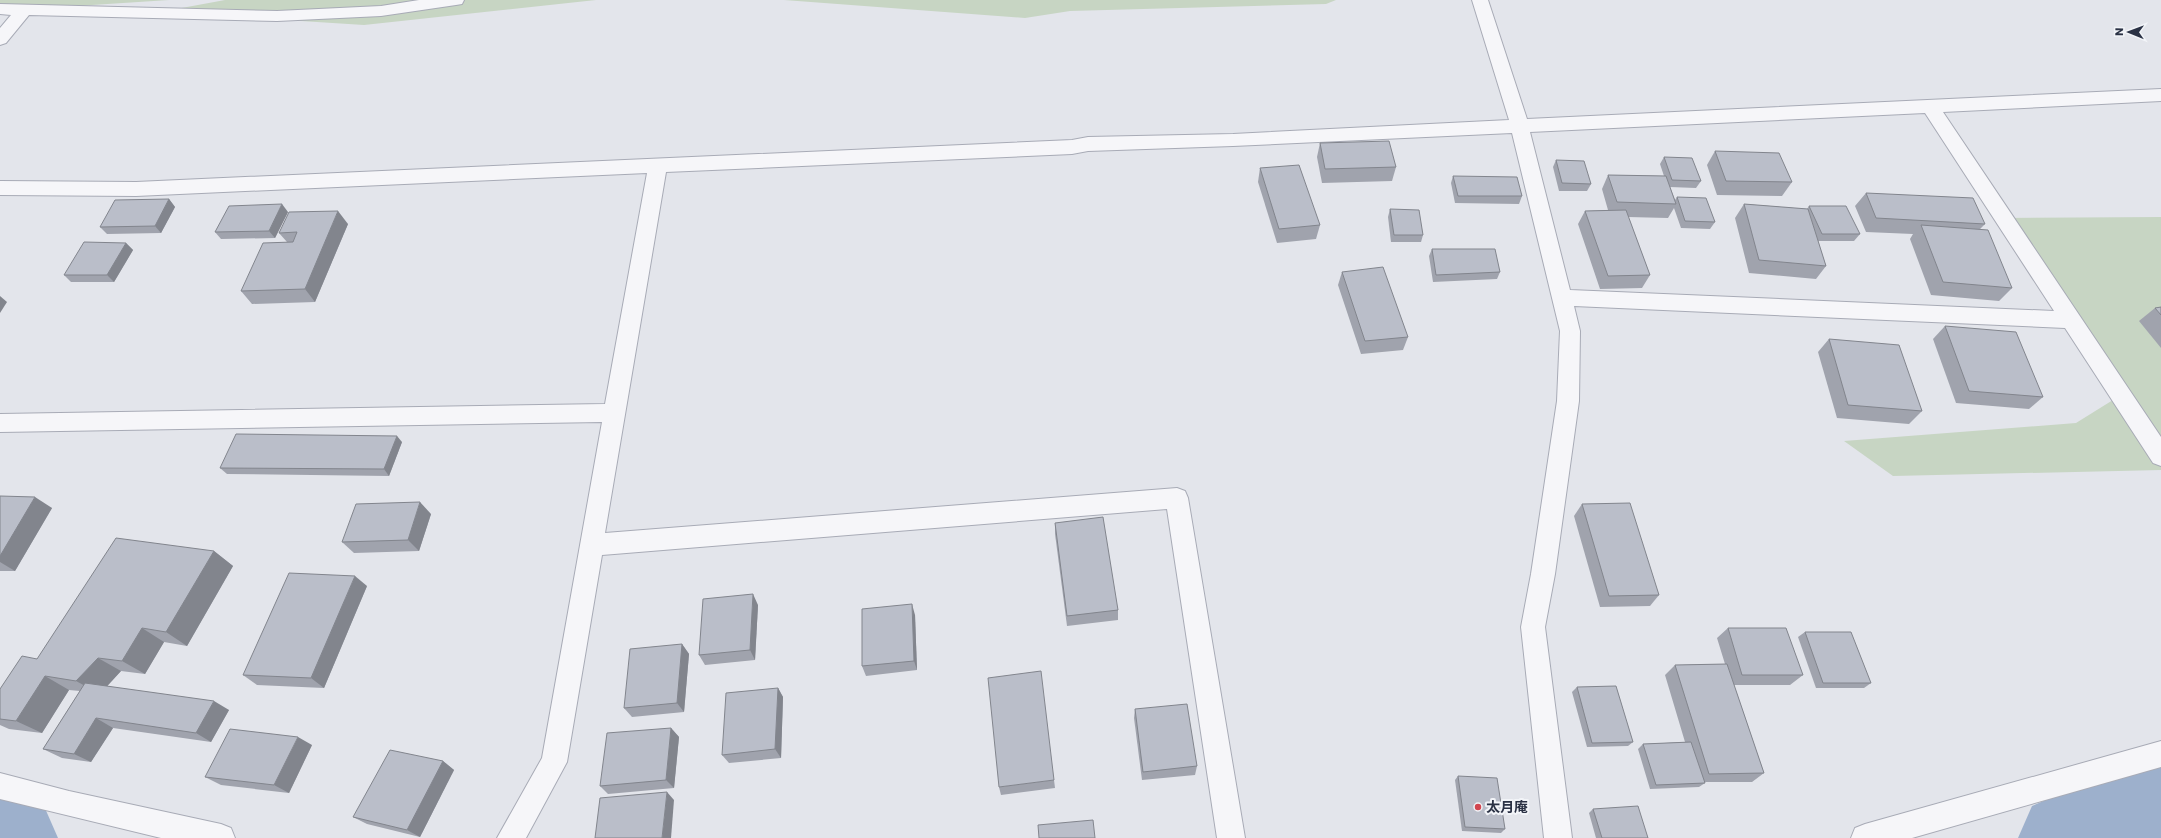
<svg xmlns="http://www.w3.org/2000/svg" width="2161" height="838" font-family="Poppins,'Noto Sans JP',sans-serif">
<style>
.green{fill:#c7d5c3}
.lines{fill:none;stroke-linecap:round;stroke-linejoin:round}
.river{fill:#9db0cc;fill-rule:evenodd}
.minor-casing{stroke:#a8abb6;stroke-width:2}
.minor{fill:#f6f6f9;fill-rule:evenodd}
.wall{fill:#a0a3ad}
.shaded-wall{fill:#82858d}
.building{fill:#babec9;stroke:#82858d}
.poi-dot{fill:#d24650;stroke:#f2f4f8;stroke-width:1.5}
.labels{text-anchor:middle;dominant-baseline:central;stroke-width:4;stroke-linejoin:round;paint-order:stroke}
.near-poi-label{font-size:14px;font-weight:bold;fill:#2a3144;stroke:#f2f4f8;text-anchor:start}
</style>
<rect width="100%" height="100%" fill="#e3e5eb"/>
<g class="green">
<polygon points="0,0 169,0 0,11"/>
<polygon points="225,0 596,0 364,25 160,12"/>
<polygon points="784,0 1336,0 1326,4 1070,11 1025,18"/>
<polygon points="2161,217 2161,470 1893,476 1844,441 2076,423 2121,395 2003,218"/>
<polygon points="0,828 51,838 0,838"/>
</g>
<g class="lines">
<g class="river">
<polygon points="2161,765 2161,838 2018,838 2032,806 2064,792"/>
<polygon points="0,789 44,806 58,838 0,838"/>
</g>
<g class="minor-casing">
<g id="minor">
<polygon points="419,0 464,0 462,4 456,5 381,16 277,21 29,15 6,43 0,45 0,28 11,15 0,14 0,4 277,11 381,6"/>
<path d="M1472,0H1488L1527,119L2161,89V101L1943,112L2161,437V466L2153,463L2065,328L1574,306L1580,331L1579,401L1555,574L1545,627L1572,838H1544L1521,627L1531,574L1557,401L1560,331L1512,133L1233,146L1088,151L1072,154L666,172L605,533L1177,488L1185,491L1188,498L1245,838H1217L1167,509L602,555L567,762L526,838H497L542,758L602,422L0,432V414L605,404L647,173L136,196L0,195V181L136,182L1072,140L1088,137L1233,134L1509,120ZM1925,113L2054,311L1570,290L1530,132Z"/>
<polygon points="2161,741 2161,767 1912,838 1851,838 1855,828 1865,824"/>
<polygon points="0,773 69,791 221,824 231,828 235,838 161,838 0,799"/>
</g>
</g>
<use href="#minor" class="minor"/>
</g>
<g class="wall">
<polygon points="1320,143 1396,167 1392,181 1322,183 1317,157"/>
<polygon points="1715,151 1792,182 1782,196 1717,195 1707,165"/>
<polygon points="1664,157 1701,181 1696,188 1670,187 1675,200 1677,197 1715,222 1710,229 1681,228 1674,208 1668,218 1628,217 1650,275 1642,288 1600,289 1578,224 1585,211 1608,210 1602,189 1608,175 1664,176 1660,164"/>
<polygon points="1556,160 1591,184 1587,191 1559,191 1553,167"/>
<polygon points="1260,168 1320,225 1316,239 1277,243 1258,182"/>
<polygon points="1453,176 1522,196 1519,204 1455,203 1451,183"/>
<polygon points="1866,193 1985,224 1980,229 2012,288 1999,301 1931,295 1910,239 1913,234 1866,232 1855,206"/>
<polygon points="169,199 175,207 161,233 107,234 100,227"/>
<polygon points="1744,204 1807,209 1809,206 1860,234 1854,241 1818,241 1826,266 1816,279 1749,273 1735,218"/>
<polygon points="1390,209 1423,235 1421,242 1391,242 1388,217"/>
<polygon points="288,212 275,238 221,239 215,232"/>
<polygon points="348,224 315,302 252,304 241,291 287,242 279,233"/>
<polygon points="126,243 133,250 114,282 71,282 64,275"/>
<polygon points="1432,249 1500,272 1497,279 1433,282 1429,256"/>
<polygon points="1342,272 1408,337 1403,350 1361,354 1338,285"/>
<polygon points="2161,307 2161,348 2139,321 2155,308"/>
<polygon points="1945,326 2043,397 2029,409 1956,403 1933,339"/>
<polygon points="1829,339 1922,411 1909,424 1837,418 1818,352"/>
<polygon points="402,442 389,476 227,474 220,468"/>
<polygon points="0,496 52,508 15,571 0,571"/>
<polygon points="1582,504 1659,595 1650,606 1600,607 1574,516"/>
<polygon points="431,514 419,551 354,553 342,542"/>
<polygon points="1055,523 1118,610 1118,620 1067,626 1055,534"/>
<polygon points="214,551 233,566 187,646 164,642 145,674 121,671 107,686 229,710 211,742 113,728 91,762 62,758 43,749 80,691 69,690 42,733 9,729 0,725 0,689 37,659"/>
<polygon points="367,586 324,688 257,685 243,675"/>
<polygon points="758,605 755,660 705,665 699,655"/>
<polygon points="915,615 917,670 866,676 862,666"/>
<polygon points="1728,628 1803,675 1790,685 1734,685 1764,773 1752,782 1704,782 1705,783 1699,787 1650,789 1638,749 1643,744 1685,742 1665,675 1675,665 1725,664 1717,638"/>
<polygon points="1805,632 1871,683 1864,688 1816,688 1798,637"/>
<polygon points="682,644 689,654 684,712 632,717 624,708"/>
<polygon points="1577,687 1633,742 1628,746 1587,747 1572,692"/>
<polygon points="778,688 783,697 781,758 729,763 722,755"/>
<polygon points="1135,709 1197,766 1195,775 1142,780 1134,718"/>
<polygon points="671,728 679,737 674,788 608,794 600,786"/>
<polygon points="312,745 289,793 221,785 205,777"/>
<polygon points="443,761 454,770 420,837 367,824 353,817"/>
<polygon points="1458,776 1505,829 1501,833 1462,831 1455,780"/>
<polygon points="1054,780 1055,788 1001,795 999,787"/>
<polygon points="1593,809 1648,838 1596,838 1589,813"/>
</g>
<g class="shaded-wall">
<polygon points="169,199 175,207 161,233 155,226"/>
<polygon points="282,204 288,212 275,238 269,231"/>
<polygon points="338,211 348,224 315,302 305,289"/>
<polygon points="126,243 133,250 114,282 107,275"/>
<polygon points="0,296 7,302 0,313"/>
<polygon points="397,436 402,442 389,476 384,469"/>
<polygon points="35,497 52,508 15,571 0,562 0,556"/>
<polygon points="420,502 431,514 419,551 408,540"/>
<polygon points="214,551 233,566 187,646 166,632"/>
<polygon points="355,576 367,586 324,688 311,678"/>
<polygon points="753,594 758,605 755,660 750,650"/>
<polygon points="912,604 915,615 917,670 914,661"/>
<polygon points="142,628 164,642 145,674 122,661"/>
<polygon points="682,644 689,654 684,712 677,703"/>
<polygon points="98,658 121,671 100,694 76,681"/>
<polygon points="45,676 69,690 42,733 16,721"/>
<polygon points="778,688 783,697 781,758 775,749"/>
<polygon points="214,701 229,710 211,742 196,733"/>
<polygon points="96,718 113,728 91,762 74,754"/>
<polygon points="671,728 679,737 674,788 666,780"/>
<polygon points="298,737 312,745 289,793 274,785"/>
<polygon points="443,761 454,770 420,837 407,830"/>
<polygon points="667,792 674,800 671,838 662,838"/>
</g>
<g class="building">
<polygon points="1389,141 1396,167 1325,169 1320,143"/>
<polygon points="1715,151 1779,153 1792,182 1726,181"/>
<polygon points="1664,157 1692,158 1701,181 1672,180"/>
<polygon points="1556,160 1584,161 1591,184 1562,183"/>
<polygon points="1299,165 1320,225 1279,229 1260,168"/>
<polygon points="1608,175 1666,176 1676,204 1617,202"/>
<polygon points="1453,176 1517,177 1522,196 1458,196"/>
<polygon points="1866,193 1973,198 1985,224 1876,218"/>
<polygon points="1677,197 1706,198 1715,222 1685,221"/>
<polygon points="169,199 155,226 100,227 115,200"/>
<polygon points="282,204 269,231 215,232 229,206"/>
<polygon points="1744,204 1808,209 1826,266 1759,260"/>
<polygon points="1809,206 1846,206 1860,234 1822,234"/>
<polygon points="1390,209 1419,210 1423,235 1394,235"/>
<polygon points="1626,210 1650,275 1608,276 1585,211"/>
<polygon points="338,211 305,289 241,291 263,243 293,242 297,232 279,233 289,212"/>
<polygon points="1921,225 1988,230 2012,288 1943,282"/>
<polygon points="84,242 126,243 107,275 64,275"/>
<polygon points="1432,249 1495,249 1500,272 1436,275"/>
<polygon points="1383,267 1408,337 1365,341 1342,272"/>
<polygon points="2161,307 2161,315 2155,308"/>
<polygon points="1945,326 2016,332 2043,397 1969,391"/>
<polygon points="1829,339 1899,345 1922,411 1848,405"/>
<polygon points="236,434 397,436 384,469 220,468"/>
<polygon points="0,496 35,497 0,556"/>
<polygon points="420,502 408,540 342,542 356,504"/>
<polygon points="1630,503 1659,595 1609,596 1582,504"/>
<polygon points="1103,517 1118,610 1067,616 1055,523"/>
<polygon points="116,538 214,551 166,632 142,628 122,661 98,658 76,681 45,676 16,721 0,719 0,689 22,656 37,659"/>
<polygon points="289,573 355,576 311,678 243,675"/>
<polygon points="753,594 750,650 699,655 703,599"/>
<polygon points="912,604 914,661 862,666 862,609"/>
<polygon points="1728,628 1786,628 1803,675 1742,675"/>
<polygon points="1805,632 1851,632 1871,683 1823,683"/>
<polygon points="682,644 677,703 624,708 630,649"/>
<polygon points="1727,664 1764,773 1709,774 1675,665"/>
<polygon points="1041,671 1054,780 999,787 988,678"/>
<polygon points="85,683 214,701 196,733 96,718 74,754 43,749"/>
<polygon points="1616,686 1633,742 1592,743 1577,687"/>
<polygon points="778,688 775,749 722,755 726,693"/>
<polygon points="1187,704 1197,766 1143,772 1135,709"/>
<polygon points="671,728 666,780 600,786 607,733"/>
<polygon points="230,729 298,737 274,785 205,777"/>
<polygon points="1691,742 1705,783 1656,785 1643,744"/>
<polygon points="390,750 443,761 407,830 353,817"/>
<polygon points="1458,776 1497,778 1505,829 1465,827"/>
<polygon points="667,792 662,838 595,838 600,798"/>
<polygon points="1638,806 1648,838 1602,838 1593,809"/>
<polygon points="1093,820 1095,838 1039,838 1038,825"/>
</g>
<circle class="poi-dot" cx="1478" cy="807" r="4"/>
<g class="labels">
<g class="near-poi-label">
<text x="1486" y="807">太月庵</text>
</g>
</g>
<g transform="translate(2129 32) rotate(271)" stroke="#f2f4f8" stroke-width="3" paint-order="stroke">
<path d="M0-3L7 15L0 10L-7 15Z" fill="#2a3144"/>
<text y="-6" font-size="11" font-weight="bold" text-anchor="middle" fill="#2a3144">N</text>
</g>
</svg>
